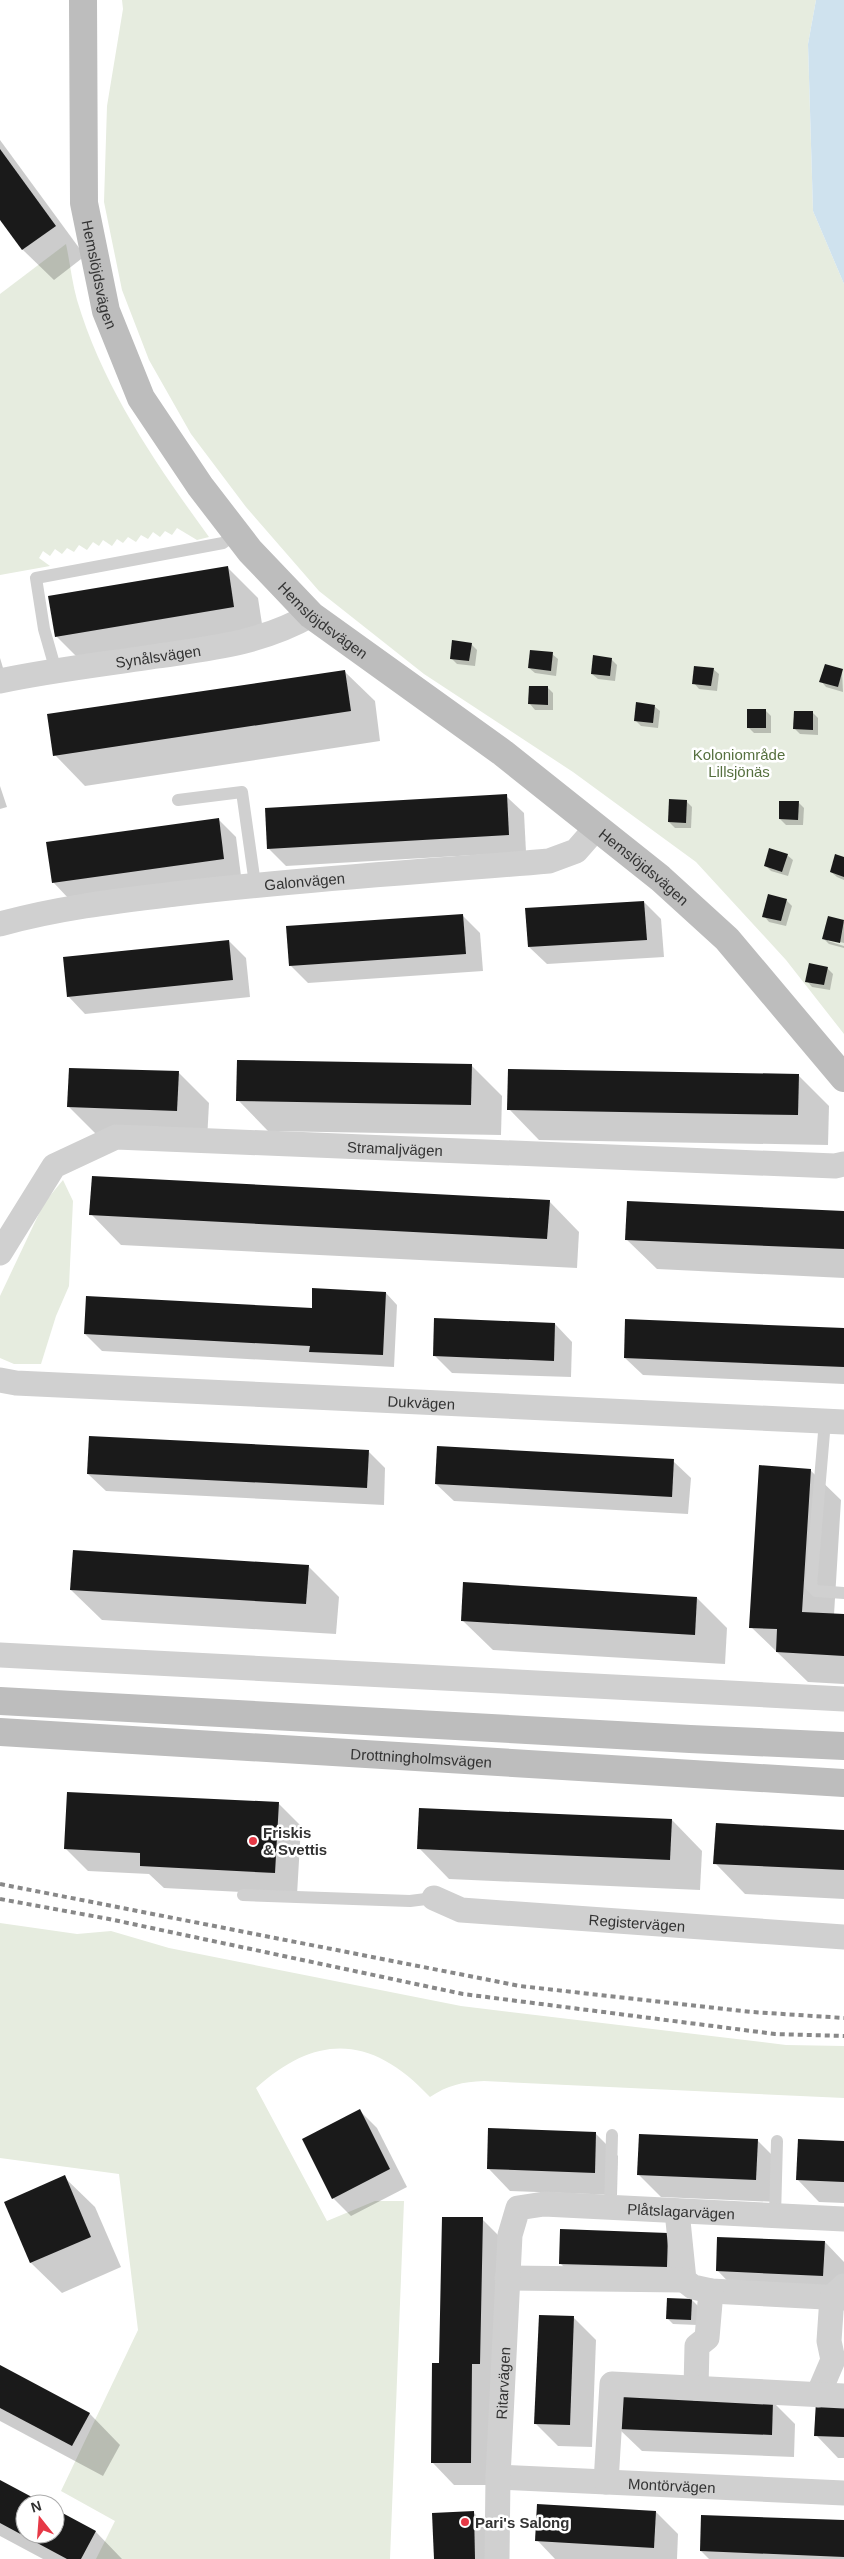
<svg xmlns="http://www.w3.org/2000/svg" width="844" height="2559" font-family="Helvetica,sans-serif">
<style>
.green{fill:#e6ecdf}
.water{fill:#cfe2ee}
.shadow{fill:#0003}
.building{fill:#1a1a1a}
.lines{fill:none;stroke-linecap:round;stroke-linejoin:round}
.lane{stroke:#d0d0d0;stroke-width:12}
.street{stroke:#d0d0d0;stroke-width:25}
.secondary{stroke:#bdbdbd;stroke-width:28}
.rail{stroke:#888;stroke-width:4;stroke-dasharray:5 4;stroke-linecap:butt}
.poi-dot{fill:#e63946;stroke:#fff;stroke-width:2}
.labels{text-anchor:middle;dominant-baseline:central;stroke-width:5;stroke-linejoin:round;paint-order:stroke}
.street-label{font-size:15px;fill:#333;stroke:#fff}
.park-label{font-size:15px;fill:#56703f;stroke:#fff}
.poi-label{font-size:15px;font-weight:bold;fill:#333;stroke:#fff;text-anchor:start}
</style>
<rect width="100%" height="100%" fill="#fff"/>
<g class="green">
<polygon points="122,0 816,0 808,44 813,211 844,284 844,1034 786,960 696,862 573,772 424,674 319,591 246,507 191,434 149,360 122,290 104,202 107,106 123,9"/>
<path d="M66,244C70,263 72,282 77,300C103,388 156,464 209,537L197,540L177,528L172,535L165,531L160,537L153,532L148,539L141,535L136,542L128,537L123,543L117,539L112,546L103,540L99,546L93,542L87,550L79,545L74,552L67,548L62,554L55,549L50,556L43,551L39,558L50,566L0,575V294Z"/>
<polygon points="63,1180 73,1201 69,1286 56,1316 41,1364 14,1364 0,1358 0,1296 44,1203"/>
<path d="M0,1923L77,1934L111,1931L169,1948L461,2006L786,2045L844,2046V2098L484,2081C462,2082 448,2085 430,2097C373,2036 318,2032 256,2088L327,2221L375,2201H404L390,2559H96L115,2521L61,2491L138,2330L119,2174L0,2158Z"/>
</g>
<polygon class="water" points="816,0 844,0 844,284 813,211 808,44"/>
<g class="shadow">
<polygon points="0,140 85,256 54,280 23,250 0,218"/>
<polygon points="227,567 258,598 264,637 87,667 56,636"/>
<polygon points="471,644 477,650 475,666 457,664 452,659"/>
<polygon points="552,654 558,659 556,676 535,673 529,668"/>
<polygon points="0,658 4,671 0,672"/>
<polygon points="611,659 617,665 615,681 598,679 592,674"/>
<polygon points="713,669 719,674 717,691 699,689 694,683"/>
<polygon points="842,670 843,692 826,687 821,681"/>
<polygon points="344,671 375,701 380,741 85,786 55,755"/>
<polygon points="547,687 553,693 553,710 535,710 530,704"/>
<polygon points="654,706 660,711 658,728 641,726 635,720"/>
<polygon points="766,711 771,716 771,733 754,733 748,727"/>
<polygon points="812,712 818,718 818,735 800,734 795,729"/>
<polygon points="0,786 7,807 0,809"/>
<polygon points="506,796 524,813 526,852 286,866 268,848"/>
<polygon points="686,801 692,807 691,828 675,828 669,822"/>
<polygon points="798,802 804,808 803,825 786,825 780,819"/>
<polygon points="218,819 236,837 241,876 70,900 53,882"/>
<polygon points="787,855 793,860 788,876 771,871 765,865"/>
<polygon points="844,858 844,880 837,877 831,872"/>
<polygon points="786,900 792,906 786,926 769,922 764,916"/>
<polygon points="644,902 661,919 664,957 547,964 529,947"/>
<polygon points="463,916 480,933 483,971 308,983 290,965"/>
<polygon points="828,918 844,922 844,943 828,939 828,941 844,946 844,948 829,944 823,938"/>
<polygon points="229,941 246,958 250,997 85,1014 68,996"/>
<polygon points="827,968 833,974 830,990 812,987 807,981"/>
<polygon points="472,1066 502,1096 501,1135 268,1131 238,1100"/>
<polygon points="178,1072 209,1103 207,1141 99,1137 69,1107"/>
<polygon points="798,1075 829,1106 828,1145 539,1140 509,1109"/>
<polygon points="549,1201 579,1232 577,1268 121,1245 91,1214"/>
<polygon points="844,1212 844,1278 657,1269 626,1239"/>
<polygon points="386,1293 397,1305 394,1367 102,1351 85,1334 313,1309"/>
<polygon points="555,1324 572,1342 571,1377 452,1373 434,1355"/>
<polygon points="844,1329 844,1384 643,1375 625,1358"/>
<polygon points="368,1451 385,1468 384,1505 106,1491 88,1474"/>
<polygon points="673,1461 691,1478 688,1514 454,1501 436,1484"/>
<polygon points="810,1470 841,1500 834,1615 844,1616 844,1684 808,1682 751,1627"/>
<polygon points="308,1566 339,1597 336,1634 102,1620 71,1590"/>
<polygon points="697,1598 727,1628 725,1664 493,1650 462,1620"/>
<polygon points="278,1803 301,1826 297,1895 164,1888 149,1874 88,1871 66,1849"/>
<polygon points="672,1820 702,1851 700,1890 449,1879 419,1848"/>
<polygon points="844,1831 844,1899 745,1894 715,1863"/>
<polygon points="360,2111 377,2128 407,2187 351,2216 333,2198"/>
<polygon points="596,2134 618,2156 617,2195 510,2191 488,2168"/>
<polygon points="757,2140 780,2163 778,2202 661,2197 638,2174"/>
<polygon points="844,2142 844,2203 819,2202 797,2179"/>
<polygon points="64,2177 95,2207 121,2267 62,2293 31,2263 5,2203"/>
<polygon points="482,2219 504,2241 493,2485 454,2485 432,2462 441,2365"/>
<polygon points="668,2234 689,2289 583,2286 560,2263"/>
<polygon points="825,2242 844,2262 844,2297 739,2293 717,2270"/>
<polygon points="692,2300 698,2306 697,2325 673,2324 667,2318"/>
<polygon points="540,2316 574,2318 596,2340 592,2447 558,2446 535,2423"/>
<polygon points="0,2366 90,2414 120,2445 103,2476 0,2421"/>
<polygon points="773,2402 795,2424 794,2457 642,2451 619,2429"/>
<polygon points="844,2404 844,2458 838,2458 816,2435"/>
<polygon points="0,2481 43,2504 25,2504 25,2534 55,2534 55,2511 96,2532 122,2559 43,2559 0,2536"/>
<polygon points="473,2512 495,2535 496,2559 435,2559"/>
<polygon points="656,2512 678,2534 677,2559 555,2559 537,2540"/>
<polygon points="844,2522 844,2559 709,2559 701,2551"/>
</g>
<g class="building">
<polygon points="0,149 56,226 22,250 0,220"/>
<polygon points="228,566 234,607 55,637 48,596"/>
<polygon points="452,640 472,643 469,661 450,659"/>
<polygon points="530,650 553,652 551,671 528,668"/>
<polygon points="593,655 612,658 610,676 591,674"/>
<polygon points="825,664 843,669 838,687 819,682"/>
<polygon points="694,666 714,668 711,686 692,684"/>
<polygon points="345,670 351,711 53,756 47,714"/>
<polygon points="529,686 548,686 548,705 528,704"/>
<polygon points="636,702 655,705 653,723 634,721"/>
<rect x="747" y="709" width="19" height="19"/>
<polygon points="794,711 813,711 813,730 793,729"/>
<polygon points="507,794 509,835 267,849 265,808"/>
<polygon points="669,799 687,800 686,823 668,822"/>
<polygon points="779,801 799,801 798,820 779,819"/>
<polygon points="219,818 224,859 52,883 46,842"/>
<polygon points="769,848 788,854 782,872 764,866"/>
<polygon points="835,854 844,857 844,877 830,872"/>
<polygon points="768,894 787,899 781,921 762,917"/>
<polygon points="644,901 647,940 528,947 525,908"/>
<polygon points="463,914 466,954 289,966 286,926"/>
<polygon points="828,916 844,920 840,943 822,939"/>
<polygon points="229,940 233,980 67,997 63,957"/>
<polygon points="809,963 828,967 824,985 805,982"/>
<polygon points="237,1060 472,1064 471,1105 236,1101"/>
<polygon points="69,1068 179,1071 177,1111 67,1107"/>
<polygon points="508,1069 799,1074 798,1115 507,1110"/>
<polygon points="92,1176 550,1200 547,1239 89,1215"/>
<polygon points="627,1201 844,1211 844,1249 625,1240"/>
<polygon points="312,1288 386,1292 383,1355 309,1352 310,1346 84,1334 86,1296 312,1308"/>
<polygon points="434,1318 555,1323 554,1361 433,1356"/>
<polygon points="625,1319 844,1328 844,1367 624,1358"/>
<polygon points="89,1436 369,1450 367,1488 87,1474"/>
<polygon points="437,1446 674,1459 672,1497 435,1484"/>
<polygon points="759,1465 811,1469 802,1612 844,1614 844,1656 776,1652 777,1629 749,1628"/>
<polygon points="73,1550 309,1565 306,1604 70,1590"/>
<polygon points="463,1582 697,1597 695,1635 461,1621"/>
<polygon points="67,1792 279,1802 275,1873 140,1866 140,1853 64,1849"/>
<polygon points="419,1808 672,1819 670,1860 417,1849"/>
<polygon points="716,1823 844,1830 844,1870 713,1864"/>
<polygon points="360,2109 390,2169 332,2199 302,2139"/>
<polygon points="488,2128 596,2132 595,2173 487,2169"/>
<polygon points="639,2134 758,2139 756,2180 637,2175"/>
<polygon points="798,2139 844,2141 844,2182 796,2180"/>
<polygon points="65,2175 91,2237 30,2263 4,2202"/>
<polygon points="442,2217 483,2217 480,2364 472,2364 471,2463 431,2463 432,2363 439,2363"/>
<polygon points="560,2229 668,2233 667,2267 559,2264"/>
<polygon points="717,2237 825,2241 823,2276 716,2271"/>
<polygon points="667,2298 692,2299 691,2320 666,2319"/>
<polygon points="539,2315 574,2316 570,2425 534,2424"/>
<polygon points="0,2365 90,2413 72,2446 0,2408"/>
<polygon points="619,2394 773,2401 772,2435 618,2429"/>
<polygon points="816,2401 844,2402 844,2437 814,2436"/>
<polygon points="0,2480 45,2504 25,2504 25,2534 55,2534 55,2509 96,2531 81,2559 67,2559 0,2523"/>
<polygon points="537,2504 656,2511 654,2548 535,2541"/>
<polygon points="474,2511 475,2559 434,2559 432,2513"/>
<polygon points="701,2515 844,2520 844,2557 700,2551"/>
</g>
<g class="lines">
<g class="lane">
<polyline points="56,671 44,629 36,578 223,543 236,533"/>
<polyline points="178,800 242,792 255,884"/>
<polyline points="825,1421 811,1586 816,1591 844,1593"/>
<polyline points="243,1895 410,1901 434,1898"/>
<polyline points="610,2208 612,2135"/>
<polyline points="775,2216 777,2141"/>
</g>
<g class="street">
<path id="s1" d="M0,681C52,670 105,664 158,656C212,648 262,643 311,615"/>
<path id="s2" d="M0,924C57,908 117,901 175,894C299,879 424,872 549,861L576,851L597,827"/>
<path id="s3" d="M0,1253L54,1166L116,1137L835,1166L844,1164"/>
<path id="s4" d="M0,1380L16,1383L844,1422"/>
<polyline points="0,1655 844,1699"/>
<path id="s5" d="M434,1898L461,1910L844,1937"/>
<polyline points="677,2211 684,2280 693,2287 711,2291 844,2298"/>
<polyline points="507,2278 684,2280"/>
<polyline points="696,2388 697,2346 707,2338 711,2291"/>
<polyline points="818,2395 833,2360 829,2341 832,2297 844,2286"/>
<path id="s6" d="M498,2477L844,2493"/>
<polyline points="606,2482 612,2384 844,2396"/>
<path id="s7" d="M497,2559L498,2477L510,2235L518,2208L544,2204L844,2219"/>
</g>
<g class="secondary">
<path id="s8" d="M83,0L84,203L106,311L141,398L200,486L250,551L311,615L503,753L660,878L727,939L844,1078"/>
<polyline points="0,1701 690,1739 844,1746"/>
<path id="s9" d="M0,1732L844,1783"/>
</g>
<g class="rail">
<polyline points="0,1884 520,1986 752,2012 844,2018"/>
<polyline points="0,1899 109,1919 463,1994 775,2034 844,2036"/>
</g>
</g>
<g class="poi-dot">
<circle cx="253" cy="1841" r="5"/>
<circle cx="465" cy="2522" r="5"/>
</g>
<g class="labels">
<g class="street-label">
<text stroke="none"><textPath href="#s8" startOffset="276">Hemslöjdsvägen</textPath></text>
<text stroke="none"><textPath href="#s8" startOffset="696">Hemslöjdsvägen</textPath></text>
<text stroke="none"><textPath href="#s1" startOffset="160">Synålsvägen</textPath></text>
<text stroke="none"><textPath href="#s8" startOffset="1101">Hemslöjdsvägen</textPath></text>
<text stroke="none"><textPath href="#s2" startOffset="308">Galonvägen</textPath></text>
<text stroke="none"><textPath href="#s3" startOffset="450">Stramaljvägen</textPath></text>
<text stroke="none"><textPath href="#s4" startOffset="422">Dukvägen</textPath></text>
<text stroke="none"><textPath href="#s9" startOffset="422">Drottningholmsvägen</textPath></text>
<text stroke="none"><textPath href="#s5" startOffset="206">Registervägen</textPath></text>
<text stroke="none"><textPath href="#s7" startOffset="516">Plåtslagarvägen</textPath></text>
<text stroke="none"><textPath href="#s7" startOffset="176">Ritarvägen</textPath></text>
<text stroke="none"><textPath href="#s6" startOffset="174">Montörvägen</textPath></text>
</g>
<g class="park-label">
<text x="739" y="754">Koloniområde<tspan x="739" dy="17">Lillsjönäs</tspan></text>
</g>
<g class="poi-label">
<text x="263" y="1832">Friskis<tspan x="263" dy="17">&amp; Svettis</tspan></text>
<text x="475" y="2522">Pari's Salong</text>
</g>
</g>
<g transform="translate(40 2519) rotate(343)"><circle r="24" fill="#ffffff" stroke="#adadad"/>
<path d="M0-4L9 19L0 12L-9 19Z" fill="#e63946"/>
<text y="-8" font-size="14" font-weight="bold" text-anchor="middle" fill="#333333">N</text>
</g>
</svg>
